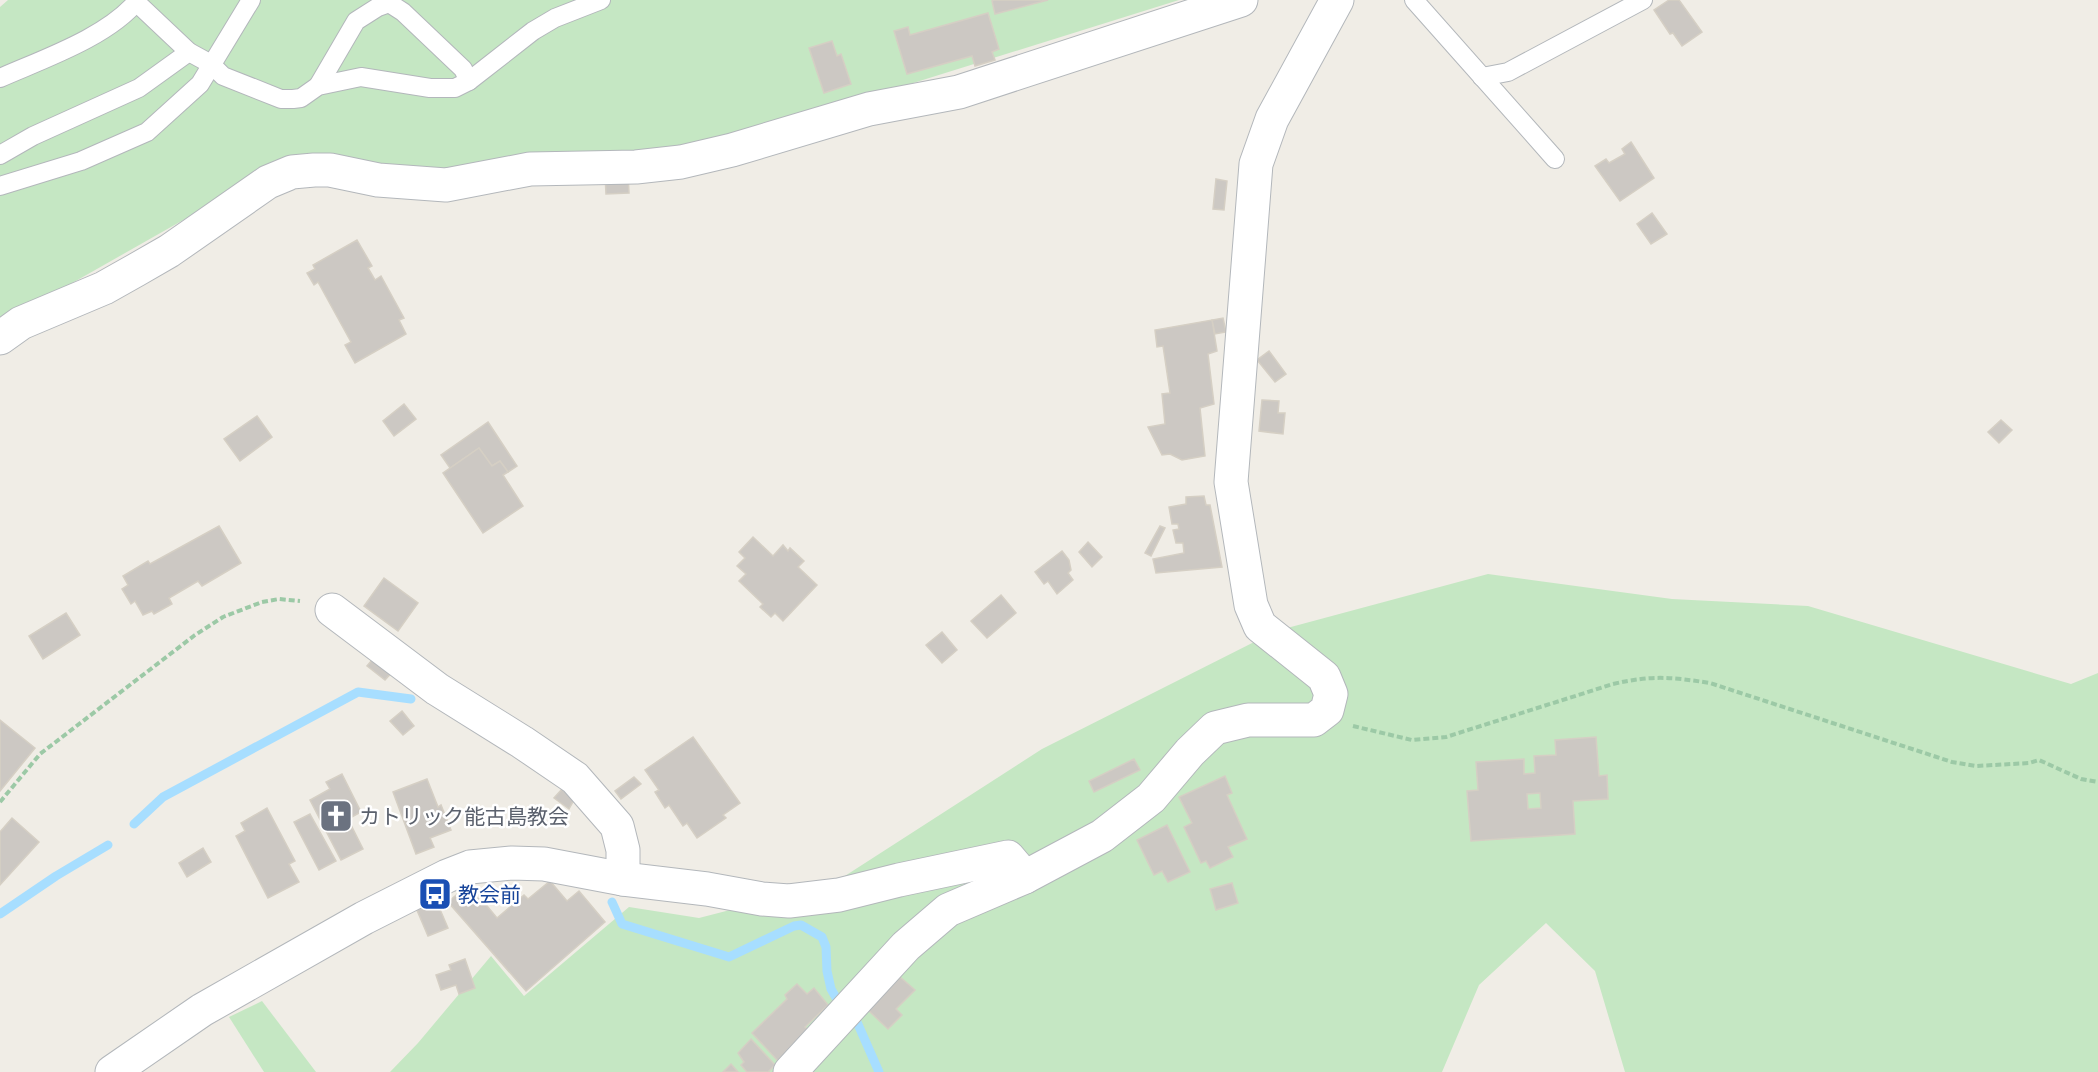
<svg xmlns="http://www.w3.org/2000/svg" width="2098" height="1072" font-family="Arial,'Noto Sans JP',sans-serif">
<style>
.green{fill:#c5e7c3}
.lines{fill:none;stroke-linecap:round;stroke-linejoin:round}
.stream{stroke:#a7deff;stroke-width:9}
.building{fill:#ccc8c3;stroke:#d5cfc4;stroke-width:1.5;fill-rule:evenodd}
.service-casing{stroke:#b3b7bb;stroke-width:20}
.minor-casing{stroke:#b3b7bb;stroke-width:35}
.path{stroke:#9cc9a6;stroke-width:4;stroke-dasharray:6 3;stroke-linecap:butt}
.service{stroke:#fff;stroke-width:18}
.minor{stroke:#fff;stroke-width:33}
.labels{text-anchor:middle;dominant-baseline:central;stroke-width:5;stroke-linejoin:round;paint-order:stroke}
.worship-label{font-size:21px;fill:#5b616d;stroke:#fff;text-anchor:start}
.transit-label{font-size:21px;fill:#164399;stroke:#fff;text-anchor:start}
</style>
<rect width="100%" height="100%" fill="#f0ede6"/>
<g class="green">
<polygon points="8,0 1179,0 702,149 454,178 259,177 0,324 0,7"/>
<polygon points="1488,574 1672,599 1808,606 2071,684 2098,673 2098,1072 1625,1072 1595,971 1546,923 1479,985 1442,1072 390,1072 418,1043 491,956 524,996 629,907 699,918 834,883 1042,749 1276,631"/>
<polygon points="262,1001 316,1072 264,1072 229,1017"/>
</g>
<g class="lines">
<g class="stream">
<polyline points="134,824 163,797 358,692 411,699"/>
<polyline points="612,902 622,924 729,957 794,926 801,925 822,937 826,947 827,971 831,989 838,1001"/>
<polyline points="0,914 56,876 108,845"/>
<polyline points="857,1022 879,1072"/>
</g>
</g>
<g class="building">
<polygon points="994,0 1048,0 995,14 992,1"/>
<polygon points="1669,0 1679,0 1702,32 1682,46 1673,33 1670,34 1654,10"/>
<polygon points="988,13 999,49 992,52 995,60 975,66 972,56 907,74 894,31 908,27 910,35"/>
<polygon points="832,41 837,56 841,54 851,84 824,93 809,48"/>
<polygon points="1631,142 1654,178 1620,201 1595,166 1606,159 1609,163 1625,154 1622,149"/>
<polygon points="628,174 629,193 606,194 605,175"/>
<polygon points="1216,179 1227,181 1224,210 1213,209"/>
<polygon points="1652,213 1667,234 1651,244 1637,224"/>
<polygon points="357,240 372,266 368,268 375,280 381,276 404,318 399,320 406,334 355,363 345,345 351,342 318,282 314,285 307,273 315,269 313,265"/>
<polygon points="1223,318 1226,332 1215,334 1212,320"/>
<polygon points="1212,320 1217,351 1208,354 1214,404 1200,408 1205,456 1182,460 1170,454 1162,455 1148,427 1165,424 1162,394 1170,393 1163,346 1157,347 1155,330"/>
<polygon points="1269,351 1286,374 1275,382 1257,360"/>
<polygon points="1262,400 1279,401 1278,413 1285,413 1283,434 1259,431"/>
<polygon points="404,404 416,419 394,436 383,421"/>
<polygon points="257,416 272,437 240,461 224,439"/>
<polygon points="2001,420 2012,430 1999,443 1988,432"/>
<polygon points="488,422 517,466 508,472 500,461 492,466 479,448 450,468 441,455"/>
<polygon points="479,448 492,466 500,461 508,472 503,475 523,506 483,533 443,473"/>
<polygon points="1204,496 1206,505 1210,505 1222,567 1156,573 1153,559 1184,553 1183,543 1176,543 1173,530 1179,529 1178,524 1172,524 1169,507 1186,504 1186,497"/>
<polygon points="219,526 241,563 202,586 198,581 169,598 172,604 154,614 152,611 143,615 135,601 131,604 122,589 128,585 123,576 148,561 150,564"/>
<polygon points="1160,526 1165,528 1151,556 1145,553"/>
<polygon points="753,537 773,556 783,545 788,551 790,548 804,561 798,567 817,585 783,621 775,613 771,617 760,607 763,604 739,581 746,574 737,566 745,558 739,552"/>
<polygon points="1088,542 1102,557 1092,567 1079,552"/>
<polygon points="1062,551 1069,560 1071,570 1068,573 1073,580 1057,594 1048,581 1044,584 1035,572"/>
<polygon points="384,578 418,603 398,631 364,606"/>
<polygon points="1001,595 1016,613 987,638 971,621"/>
<polygon points="66,613 80,635 43,659 29,636"/>
<polygon points="942,632 957,650 942,663 926,645"/>
<polygon points="377,654 395,669 385,680 367,666"/>
<polygon points="402,711 414,726 403,735 390,721"/>
<polygon points="0,720 35,748 0,791"/>
<polygon points="693,737 740,803 723,815 726,818 697,838 687,823 683,826 669,805 665,808 655,792 659,790 645,770"/>
<path d="M1596,737L1599,776L1607,775L1608,799L1573,801L1575,834L1471,841L1467,791L1478,790L1476,762L1524,759V774L1535,773L1534,756L1556,755L1555,740ZM1540,793L1541,808L1528,809L1527,794Z"/>
<polygon points="1134,759 1140,770 1094,792 1089,781"/>
<polygon points="342,774 361,812 348,819 363,849 341,860 310,800 330,789 326,782"/>
<polygon points="1225,776 1232,793 1227,795 1247,839 1228,847 1233,857 1210,868 1206,861 1201,863 1184,827 1192,823 1179,797"/>
<polygon points="634,777 641,784 621,799 615,791"/>
<polygon points="427,779 438,807 441,805 451,830 430,838 434,847 416,854 393,792"/>
<polygon points="562,789 574,800 569,809 554,798"/>
<polygon points="267,808 295,861 289,864 299,882 268,898 236,836 245,831 241,823"/>
<polygon points="310,814 336,861 319,870 294,822"/>
<polygon points="12,818 39,842 0,885 0,832"/>
<polygon points="1167,825 1190,872 1168,882 1162,871 1154,875 1137,840"/>
<polygon points="203,848 211,862 187,877 179,863"/>
<polygon points="550,881 567,901 579,891 605,922 526,991 448,902 469,884 497,918 524,895 528,899"/>
<polygon points="1232,883 1238,903 1216,910 1210,889"/>
<polygon points="436,900 448,928 428,936 416,908"/>
<polygon points="465,959 475,988 459,994 456,985 441,990 436,975 451,970 449,965"/>
<polygon points="900,977 915,990 896,1009 902,1015 888,1029 868,1010"/>
<polygon points="797,984 807,994 814,988 828,1005 805,1027 809,1031 778,1061 752,1033 787,999 785,995"/>
<polygon points="751,1039 775,1065 768,1072 747,1072 741,1065 744,1062 738,1053"/>
<polygon points="731,1064 738,1072 723,1072"/>
</g>
<g class="lines">
<g class="service-casing">
<g id="service">
<polyline points="1414,0 1555,159"/>
<polyline points="136,2 189,52 211,64 223,76 281,99 293,99 301,98 318,86 361,77 430,88 455,88 469,81 533,31 555,18 601,0"/>
<polyline points="1482,77 1508,72 1643,0"/>
<path d="M0,78C43,59 108,37 138,0"/>
<polyline points="318,86 356,21 378,7 389,3 403,12 463,69 469,81"/>
<polyline points="0,155 33,136 139,88 189,52"/>
<polyline points="0,186 81,161 147,132 200,84 251,0"/>
</g>
</g>
<g class="minor-casing">
<g id="minor">
<polyline points="0,338 21,323 104,288 136,270 169,251 268,182 292,172 314,170 330,170 378,180 446,185 530,169 636,167 681,162 732,150 869,109 959,92 1241,0"/>
<polyline points="332,610 437,689 522,742 575,778 617,826 623,850 623,879"/>
<polyline points="112,1072 202,1010 364,918 447,876 470,867 512,863 544,864 623,879 707,889 762,899 789,901 839,895 899,880 1008,857 1025,877"/>
<polyline points="790,1072 906,946 948,910 1025,877 1102,836 1151,798 1190,752 1215,728 1248,720 1314,720 1327,710 1331,694 1324,677 1260,626 1251,605 1231,482 1256,164 1272,119 1337,0"/>
</g>
</g>
<g class="path">
<path d="M1353,726L1412,740L1446,737L1613,684C1652,675 1671,677 1710,683L1952,762L1976,766L2029,763L2039,760L2081,779L2098,782"/>
<polyline points="0,802 40,754 195,635 223,617 262,602 279,599 300,601"/>
</g>
<use href="#service" class="service"/>
<use href="#minor" class="minor"/>
</g>
<defs>
<g id="church-square" transform="scale(1.725)"><rect x="-9" y="-9" width="18" height="18" rx="4" fill="#6b7280" stroke="#fff"/><path d="M-1.2-6h2.4v3.5h3.3v2.4h-3.3V6h-2.4V-.1h-3.3v-2.4h3.3Z" fill="#fff"/></g>
<g id="bus-square" transform="scale(1.725)"><rect x="-9" y="-9" width="18" height="18" rx="4" fill="#1a4fb4" stroke="#fff"/><path d="M-5-6H5V4H4V6H2V4H-2V6H-4V4H-5ZM-3.5-4V0h7V-4ZM-3.5 1.2v1.5H-2V1.2ZM2 1.2v1.5H3.5V1.2Z" fill="#fff"/></g>
</defs>
<g fill-rule="evenodd">
<use href="#church-square" x="336" y="816"/>
<use href="#bus-square" x="435" y="894"/>
</g>
<g class="labels">
<g class="worship-label">
<text x="359" y="816">カトリック能古島教会</text>
</g>
<g class="transit-label">
<text x="458" y="894">教会前</text>
</g>
</g>
</svg>
